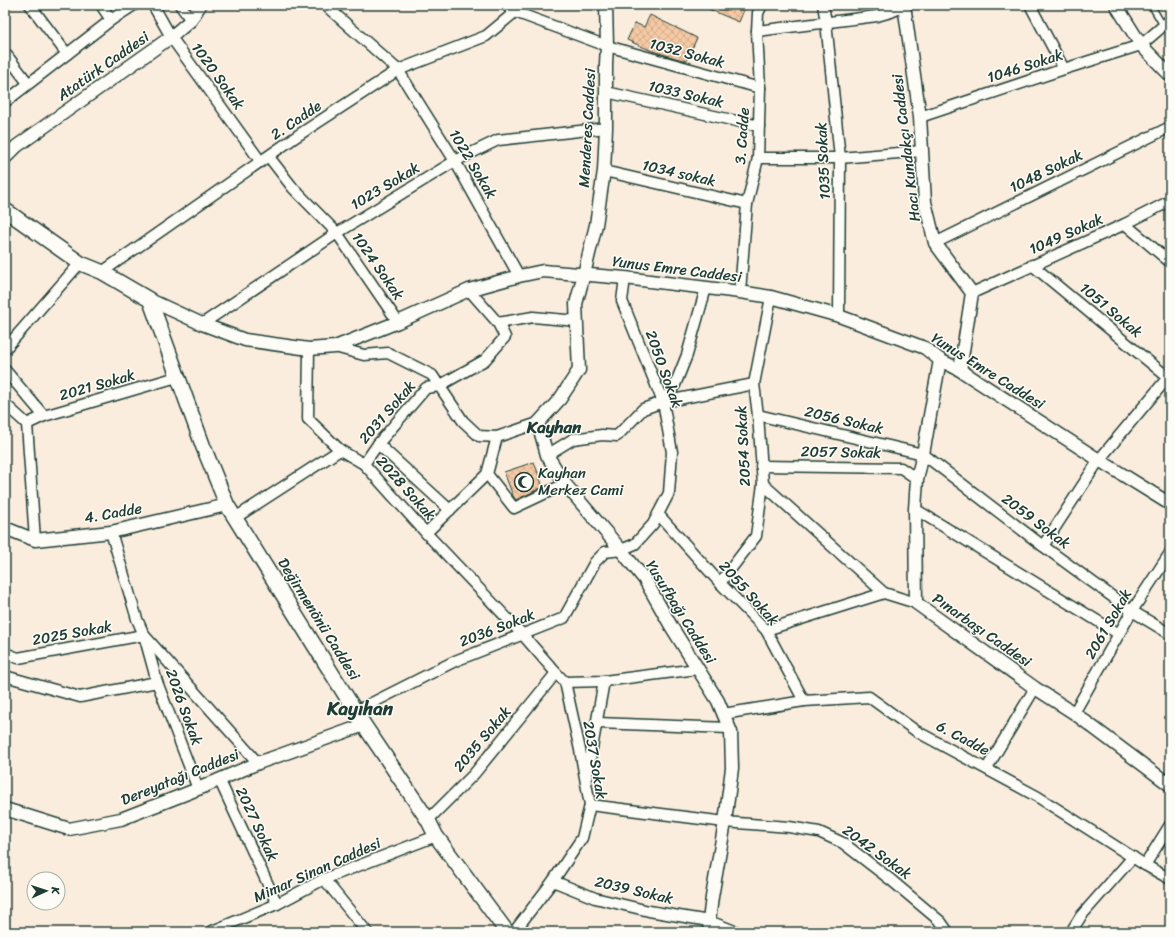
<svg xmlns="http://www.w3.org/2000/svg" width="1175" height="937" font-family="Sriracha,sans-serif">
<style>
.building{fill:url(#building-cross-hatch);stroke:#1f3d34}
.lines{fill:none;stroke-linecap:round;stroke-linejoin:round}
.service-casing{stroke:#1f3d34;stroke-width:8}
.minor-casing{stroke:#1f3d34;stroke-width:13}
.tertiary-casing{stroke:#1f3d34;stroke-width:15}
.secondary-casing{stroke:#1f3d34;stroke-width:17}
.service{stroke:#fdfcf7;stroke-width:5}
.minor{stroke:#fdfcf7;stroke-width:10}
.tertiary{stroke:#fdfcf7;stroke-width:12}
.secondary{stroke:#fdfcf7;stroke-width:14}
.labels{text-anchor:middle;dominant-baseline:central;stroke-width:3;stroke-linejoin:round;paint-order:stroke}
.street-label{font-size:15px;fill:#1f3d34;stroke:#fdfcf7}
.poi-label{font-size:15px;fill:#1f3d34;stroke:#fdfcf7;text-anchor:start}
.quarter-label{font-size:17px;font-weight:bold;fill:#1f3d34;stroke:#fdfcf7}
.district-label{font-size:19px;font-weight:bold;fill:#1f3d34;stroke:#fdfcf7}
</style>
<defs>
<pattern id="building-cross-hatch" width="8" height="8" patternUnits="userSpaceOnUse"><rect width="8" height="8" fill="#f5c9a4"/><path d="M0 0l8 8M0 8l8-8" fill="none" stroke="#d2ae8e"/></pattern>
</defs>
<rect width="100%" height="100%" fill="#fbedde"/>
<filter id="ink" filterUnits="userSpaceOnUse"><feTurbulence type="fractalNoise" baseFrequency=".025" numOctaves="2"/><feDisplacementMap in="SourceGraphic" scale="8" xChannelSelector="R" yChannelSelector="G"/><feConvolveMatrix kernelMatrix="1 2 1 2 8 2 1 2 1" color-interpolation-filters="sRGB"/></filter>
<g filter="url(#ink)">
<g class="building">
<polygon points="699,5 746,5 739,22"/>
<polygon points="650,15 697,38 686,61 652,51 627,40 635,23 644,27"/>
<polygon points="534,462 543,487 516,500 513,496 504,472"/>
</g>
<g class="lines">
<g class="service-casing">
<polyline id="service" points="1151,5 1164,27"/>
</g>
<g class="minor-casing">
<g id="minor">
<polyline points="30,5 67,54"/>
<polyline points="101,5 111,20"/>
<polyline points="153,5 171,37 261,162"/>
<polyline points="180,5 191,20"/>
<polyline points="325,5 398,70 455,161 519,276"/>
<polyline points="506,5 515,12 607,46 760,88"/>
<polyline points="823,5 826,22 840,158 839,316"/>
<polyline points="1030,5 1064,69"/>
<polyline points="757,31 877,16 891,12 907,5"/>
<polyline points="5,53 28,83"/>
<polyline points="606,92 759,126"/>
<polyline points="5,102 111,20 134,5"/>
<polyline points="920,117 1064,69 1141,45 1170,20"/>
<polyline points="269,157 293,188 337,233 398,322"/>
<polyline points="758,158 840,158 922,151"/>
<polyline points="604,171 747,204"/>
<polyline points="1125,224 1170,262"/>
<polyline points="935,243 1170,127"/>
<polyline points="1032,265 1170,379"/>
<polyline points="102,272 297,136 398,70 486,36 515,12"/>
<polyline points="740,292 747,204 758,158 760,88 757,31 758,13 762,5"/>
<polyline points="972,293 1125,224 1170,201"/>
<polyline points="498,323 533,317 577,321"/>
<polyline points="202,324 337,233 455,161 498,140 606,128"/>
<polyline points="335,347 364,355 388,353 432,375 463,421 479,436 497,437 538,423"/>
<polyline points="5,349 80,263"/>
<polyline points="309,349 308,419 340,450 364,464 426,533 523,635 556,673 565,682 580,750 590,805 582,838 553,881 514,932"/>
<polyline points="5,370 44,416"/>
<polyline points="663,402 675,385 687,355 706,288"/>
<polyline points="5,404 27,424"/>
<polyline points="758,415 923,454 1043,546 1132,611 1170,634"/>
<polyline points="27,424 44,416 177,377"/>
<polyline points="27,424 35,540"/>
<polyline points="378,444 450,510"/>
<polyline points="547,455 573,439 602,435 617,436 643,409 663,402 754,384"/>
<polyline points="364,464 378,444 426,388 439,386 485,360 505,337 498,323 469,290"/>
<polyline points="761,466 901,468 917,479"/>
<polyline points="487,474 514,508 565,484"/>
<polyline points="763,484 884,593"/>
<polyline points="915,509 1119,634"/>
<polyline points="658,514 720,583 766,630 804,701"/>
<polyline points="235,518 340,450"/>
<polyline points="111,532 137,619 144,635 258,763"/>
<polyline points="426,533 487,474 497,437"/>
<polyline points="1043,546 1099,460 1170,375"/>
<polyline points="720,583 756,536 763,484 758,415 754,384 771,297"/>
<polyline points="766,630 884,593 916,603"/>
<polyline points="5,653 18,658 144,635 157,682 198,789"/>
<polyline points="5,676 80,697 157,682"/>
<polyline points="565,682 604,681 697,669"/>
<polyline points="356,711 455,661 564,618 595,562 605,552 621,550 635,544 653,524 669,493 672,452 663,402 622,301 625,278"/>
<polyline points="1074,713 1132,611 1170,553"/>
<polyline points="723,714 804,701 869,697 916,731 1038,797 1145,865 1170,879"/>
<polyline points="597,723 729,728"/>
<polyline points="987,768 1035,688"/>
<polyline points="587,776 604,681"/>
<polyline points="219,779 277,904"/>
<polyline points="590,805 725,822 789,827 819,832 843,843 891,880 941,922 948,932"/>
<polyline points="428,820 474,774 556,673"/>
<polyline points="1145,865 1170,825"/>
<polyline points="324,879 367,932"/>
<polyline points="553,881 595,898 649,911 709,921 737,932"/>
<polyline points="210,932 277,904 324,879 436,836"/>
<polyline points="1071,932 1081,916 1133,857"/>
</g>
</g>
<g class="tertiary-casing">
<g id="tertiary">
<polyline points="606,5 607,46 606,64 606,128 604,171 596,225 584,274 576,304 579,370 560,399 538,423 547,455 565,484 621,550 645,580 671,626 718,701 731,732 732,768 725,822 712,897 709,921 710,932"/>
<polyline points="904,5 920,117 925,202 935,243 972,293 960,370"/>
<polyline points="1116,5 1141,45 1170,75"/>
<polyline points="5,158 17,146 171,37 191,20 200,5"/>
<polyline points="150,300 202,324 245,340 309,349 335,347 398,322 469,290 519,276 543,271 625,278 740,292 771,297 839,316 925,348 940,360 960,370 1099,460 1170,504"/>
<polyline points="940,360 923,454 917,479 915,509 916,603 1035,688 1074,713 1170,785"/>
<polyline points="5,528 35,540 111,532 227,505"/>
<polyline points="5,809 69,829 121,819 198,789 258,763 364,725"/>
</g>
</g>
<g class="secondary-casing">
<polyline id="secondary" points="5,210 80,263 102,272 150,300 203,446 227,505 364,725 428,820 436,836 507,932"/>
</g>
<use href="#service" class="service"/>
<use href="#minor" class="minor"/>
<use href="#tertiary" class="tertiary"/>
<use href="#secondary" class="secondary"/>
</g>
</g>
<defs>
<g id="mosque-ring" transform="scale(1)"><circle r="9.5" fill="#fdfcf7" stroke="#1f3d34" stroke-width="1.5"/><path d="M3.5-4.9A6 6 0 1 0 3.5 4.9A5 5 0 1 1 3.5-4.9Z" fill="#1f3d34"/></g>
</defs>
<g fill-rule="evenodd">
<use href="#mosque-ring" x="524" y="482"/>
</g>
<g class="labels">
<g class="street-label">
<text transform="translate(687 53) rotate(15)">1032 Sokak</text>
<text transform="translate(103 66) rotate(-35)">Atatürk Caddesi</text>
<text transform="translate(1025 66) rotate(-18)">1046 Sokak</text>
<text transform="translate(218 76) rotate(54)">1020 Sokak</text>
<text transform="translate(686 94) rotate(13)">1033 Sokak</text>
<text transform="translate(296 120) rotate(-34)">2. Cadde</text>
<text transform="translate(587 128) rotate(-87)">Menderes Caddesi</text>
<text transform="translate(742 136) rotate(-86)">3. Cadde</text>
<text transform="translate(906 148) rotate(-97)">Hacı Kundakçı Caddesi</text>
<text transform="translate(823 161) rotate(-93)">1035 Sokak</text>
<text transform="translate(473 164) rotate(59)">1022 Sokak</text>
<text transform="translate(1046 171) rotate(-26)">1048 Sokak</text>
<text transform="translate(679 173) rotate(13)">1034 sokak</text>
<text transform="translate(385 186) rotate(-31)">1023 Sokak</text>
<text transform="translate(1066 234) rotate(-24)">1049 Sokak</text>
<text transform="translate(378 266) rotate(55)">1024 Sokak</text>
<text transform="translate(677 269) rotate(7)">Yunus Emre Caddesi</text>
<text transform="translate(1111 310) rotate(40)">1051 Sokak</text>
<text transform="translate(664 369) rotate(70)">2050 Sokak</text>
<text transform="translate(988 371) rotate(32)">Yunus Emre Caddesi</text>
<text transform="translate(97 385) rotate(-16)">2021 Sokak</text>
<text transform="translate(387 412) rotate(-49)">2031 Sokak</text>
<text transform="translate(844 420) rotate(13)">2056 Sokak</text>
<text transform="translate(743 446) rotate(-93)">2054 Sokak</text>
<text transform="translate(841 452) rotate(1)">2057 Sokak</text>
<text transform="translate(406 488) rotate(48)">2028 Sokak</text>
<text transform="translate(113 513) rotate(-10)">4. Cadde</text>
<text transform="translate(1036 521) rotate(37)">2059 Sokak</text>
<text transform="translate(749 593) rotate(48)">2055 Sokak</text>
<text transform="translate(681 612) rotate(58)">Yusufbağı Caddesi</text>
<text transform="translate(319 619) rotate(58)">Değirmenönü Caddesi</text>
<text transform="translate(1108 624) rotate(-60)">2061 Sokak</text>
<text transform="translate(497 628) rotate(-21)">2036 Sokak</text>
<text transform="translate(982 630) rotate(35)">Pınarbaşı Caddesi</text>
<text transform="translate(72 633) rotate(-10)">2025 Sokak</text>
<text transform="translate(184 707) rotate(70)">2026 Sokak</text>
<text transform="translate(963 738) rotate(28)">6. Cadde</text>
<text transform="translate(482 739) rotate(-50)">2035 Sokak</text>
<text transform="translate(595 760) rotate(80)">2037 Sokak</text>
<text transform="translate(180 777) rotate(-22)">Dereyatağı Caddesi</text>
<text transform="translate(257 824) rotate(65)">2027 Sokak</text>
<text transform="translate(877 852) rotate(36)">2042 Sokak</text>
<text transform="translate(317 870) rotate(-24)">Mimar Sinan Caddesi</text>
<text transform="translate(634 890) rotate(13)">2039 Sokak</text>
</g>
<g class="poi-label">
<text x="538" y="473">Kayhan<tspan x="538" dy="17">Merkez Cami</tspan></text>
</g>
<g class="quarter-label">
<text x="554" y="427">Kayhan</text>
</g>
<g class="district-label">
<text x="360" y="708">Kayıhan</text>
</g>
</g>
<rect width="1175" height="937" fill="none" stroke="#fdfcf7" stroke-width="20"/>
<rect x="10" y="10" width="1155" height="917" fill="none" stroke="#1f3d34" stroke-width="1.5" filter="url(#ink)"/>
<g transform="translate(46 891) rotate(87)"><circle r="19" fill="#fdfcf7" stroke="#a4b0a9"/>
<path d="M0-3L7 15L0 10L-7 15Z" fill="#1f3d34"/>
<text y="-6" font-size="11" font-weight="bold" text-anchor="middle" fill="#1f3d34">K</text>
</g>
</svg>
